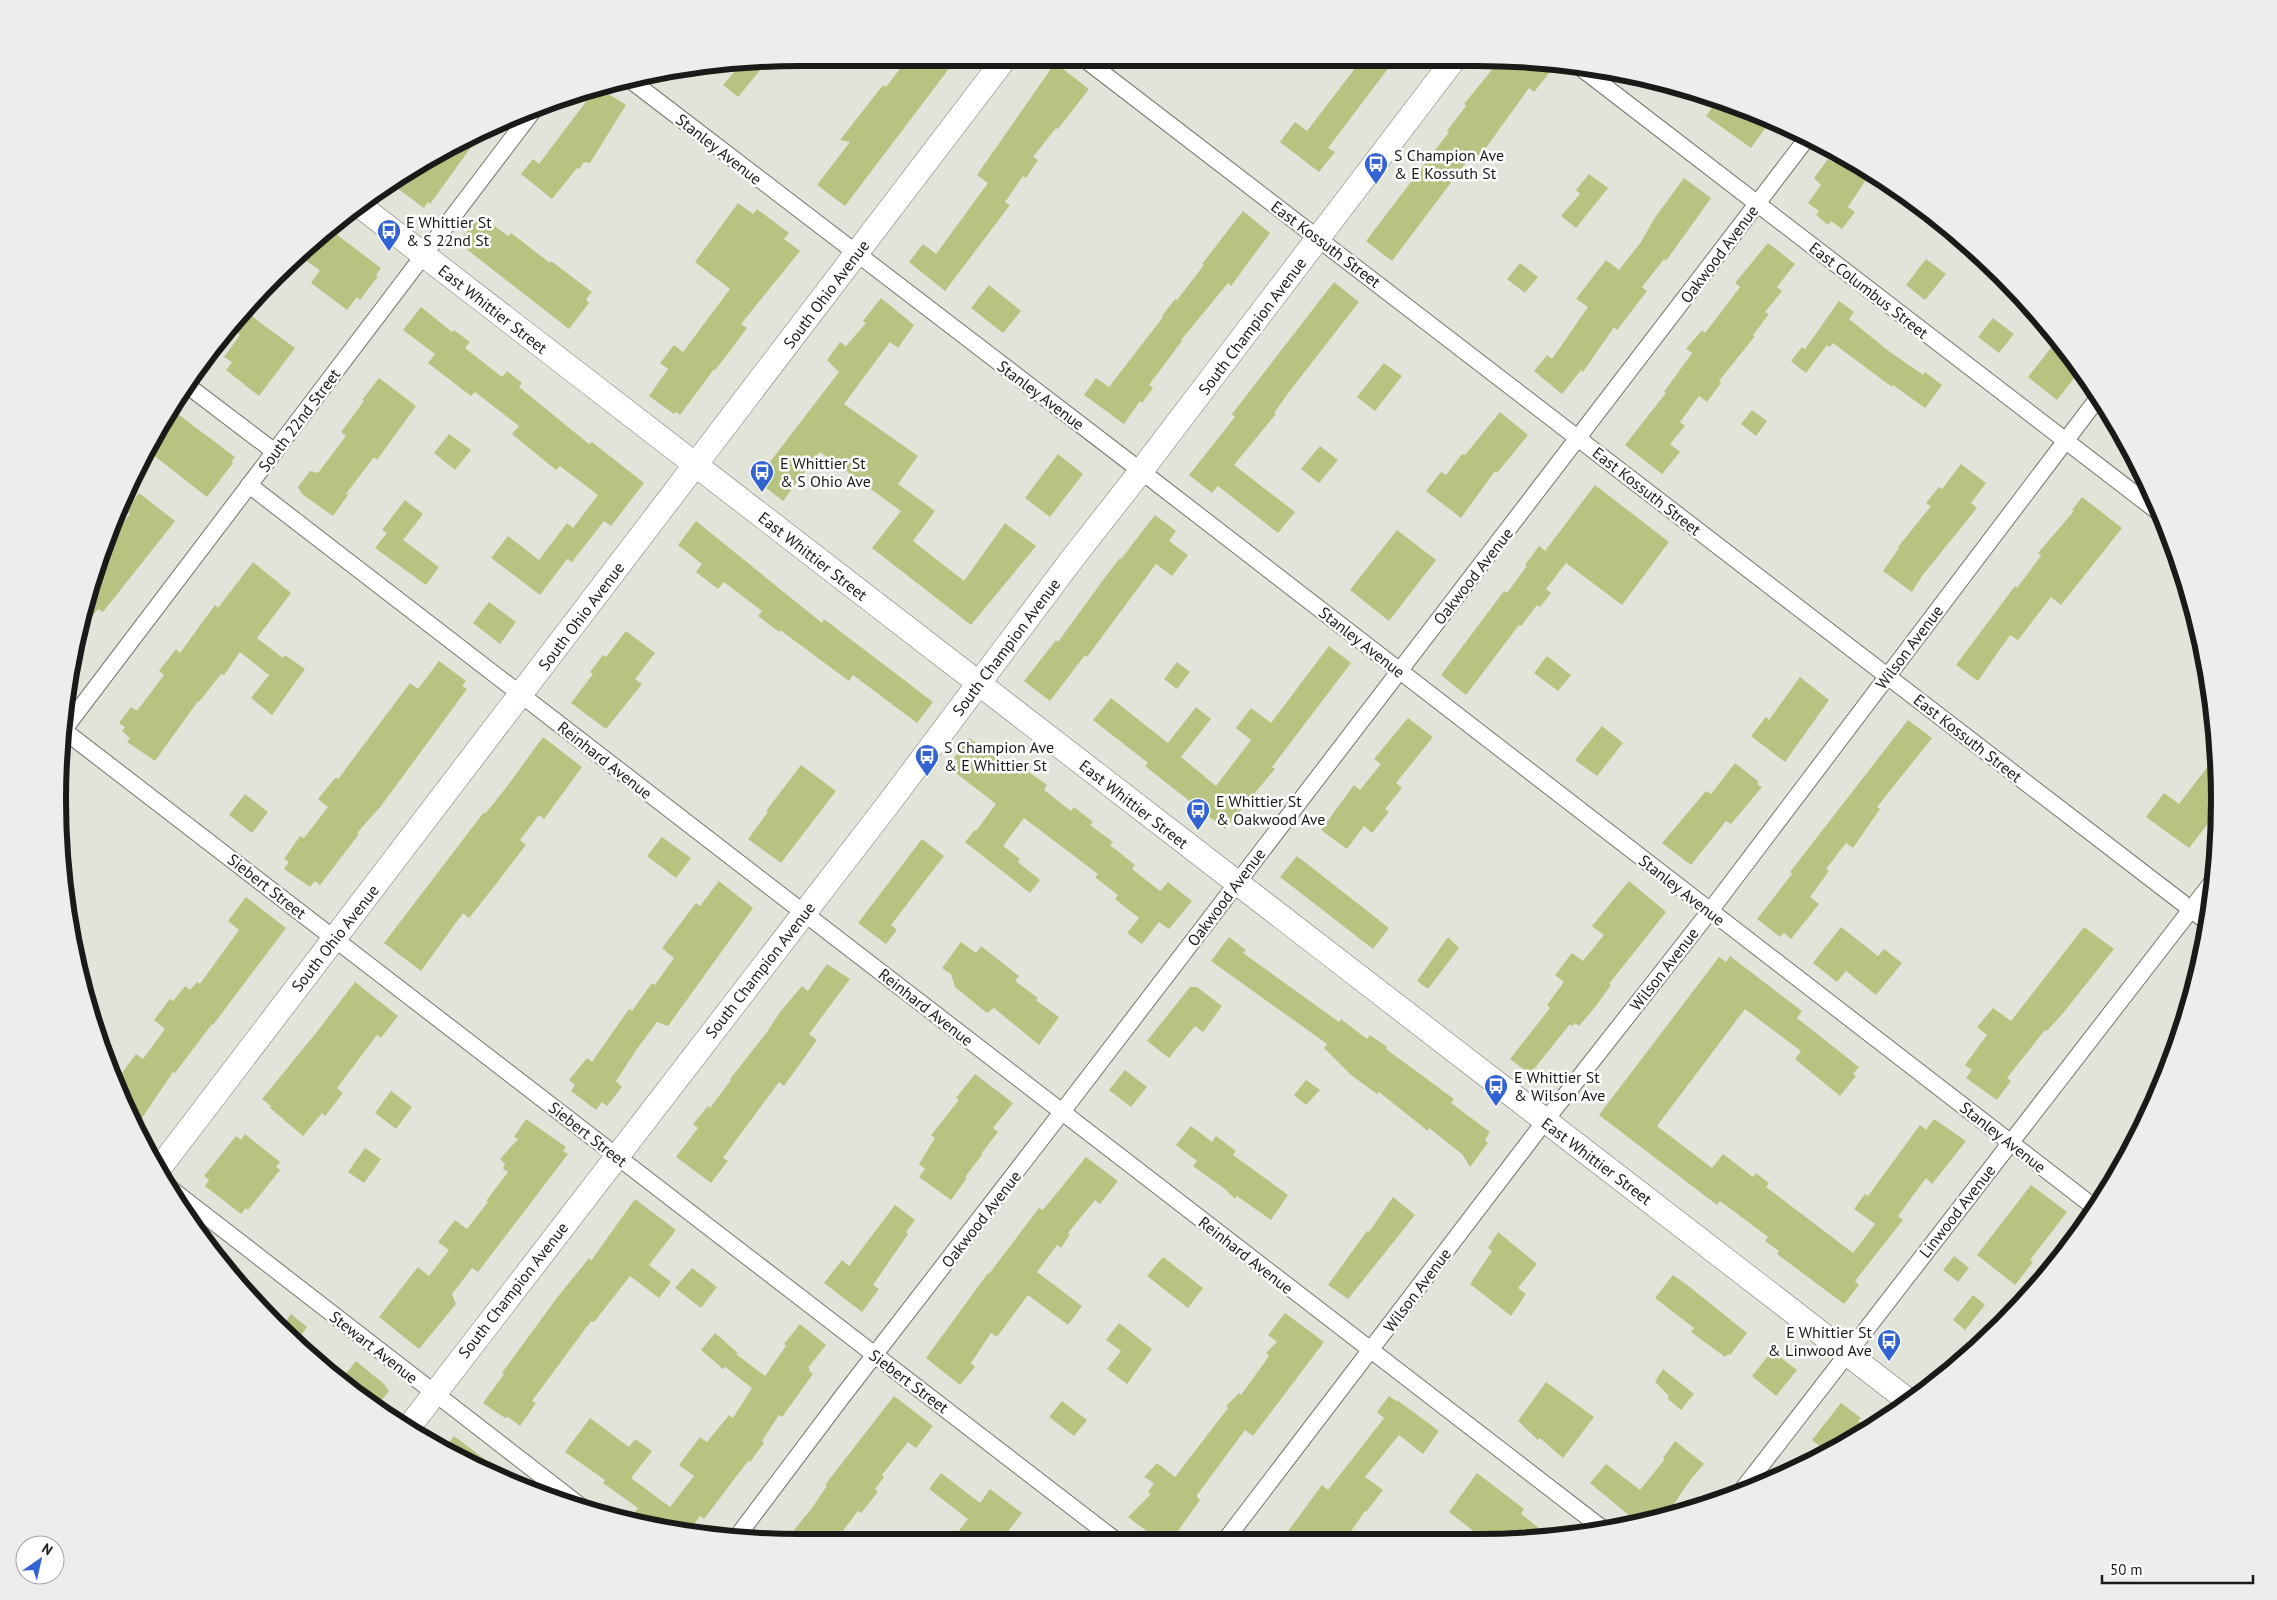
<svg xmlns="http://www.w3.org/2000/svg" width="2277" height="1600" font-family="'PT Sans',sans-serif">
<style>
.building{fill:#b7c481}
.lines{fill:none;stroke-linecap:round;stroke-linejoin:round}
.street-casing{stroke:#74766d;stroke-width:18}
.secondary-casing{stroke:#74766d;stroke-width:25}
.street{stroke:#fff;stroke-width:16}
.secondary{stroke:#fff;stroke-width:24}
.labels{text-anchor:middle;dominant-baseline:central;stroke-width:5;stroke-linejoin:round;paint-order:stroke}
.street-label{font-size:16px;fill:#1a1b18;stroke:#fff}
.poi-label{font-size:16px;fill:#1a1b18;stroke:#fff;text-anchor:start}
.rim{fill:none;stroke:#1a1b18;stroke-width:6}
</style>
<rect width="100%" height="100%" fill="#e2e4da"/>
<g class="building">
<polygon points="1363,58 1396,58 1328,148 1335,152 1319,172 1280,142 1295,122 1307,131"/>
<polygon points="1500,60 1539,64 1550,72 1534,92 1529,88 1480,156 1474,152 1392,261 1366,241 1449,132 1447,131 1466,106 1464,104"/>
<polygon points="905,62 954,62 845,206 817,185 850,142 840,140 883,85 886,87"/>
<polygon points="766,63 738,97 723,85 741,64"/>
<polygon points="1055,63 1089,89 1058,129 1056,128 1033,157 1038,160 1026,178 1023,176 1005,202 1010,205 945,291 909,262 923,244 936,254 988,183 977,175"/>
<polygon points="597,87 626,105 590,163 584,162 579,169 577,168 552,199 521,174 533,159 539,164"/>
<polygon points="1717,101 1754,112 1751,116 1766,127 1751,148 1706,116"/>
<polygon points="482,132 430,204 428,202 424,208 389,182"/>
<polygon points="1841,153 1871,172 1848,207 1855,212 1842,229 1831,221 1828,225 1816,215 1819,211 1808,203 1821,185 1814,178 1828,159 1834,163"/>
<polygon points="1589,174 1608,188 1576,228 1561,216 1580,194 1576,190"/>
<polygon points="1684,178 1711,198 1666,261 1664,259 1642,287 1647,291 1617,330 1614,327 1583,372 1581,370 1562,394 1534,371 1547,355 1552,359 1588,307 1576,299 1589,282 1606,260 1619,270 1641,242 1654,219"/>
<polygon points="738,203 753,214 757,209 789,233 784,239 800,251 741,324 747,328 730,351 715,370 714,369 680,415 676,412 674,414 649,396 668,369 660,363 674,345 683,352 730,289 695,262"/>
<polygon points="1243,211 1270,233 1231,286 1228,283 1181,340 1182,341 1149,385 1153,388 1142,403 1140,401 1124,424 1084,395 1096,378 1109,387 1163,317 1162,316 1175,299 1177,300 1204,265 1202,264"/>
<polygon points="480,215 508,236 511,233 550,263 551,261 592,292 586,299 589,303 569,329 465,248 469,243 462,238"/>
<polygon points="328,228 381,268 376,275 378,276 360,300 357,297 347,310 311,283 320,270 297,255"/>
<polygon points="1768,243 1795,264 1777,287 1782,291 1765,312 1769,314 1753,335 1755,336 1719,381 1721,383 1707,402 1699,396 1680,422 1685,426 1670,444 1680,452 1662,474 1625,445 1666,393 1664,392 1692,353 1686,349 1702,330 1705,333 1722,311 1740,287 1735,283"/>
<polygon points="1926,259 1946,274 1925,300 1906,285"/>
<polygon points="1520,263 1538,277 1525,293 1507,279"/>
<polygon points="1334,282 1359,302 1292,388 1274,413 1276,414 1234,465 1295,512 1278,533 1218,486 1212,493 1189,475 1235,417 1232,414"/>
<polygon points="989,285 1021,311 1003,333 971,308"/>
<polygon points="881,298 914,325 898,348 890,342 844,404 918,456 898,484 935,511 913,541 964,581 1005,523 1036,546 971,625 872,548 901,511 820,452 783,501 756,480 839,372 827,360 840,342 846,346 866,323 863,321"/>
<polygon points="1839,301 1854,312 1849,319 1890,352 1923,375 1925,372 1942,385 1925,408 1893,385 1892,387 1833,343 1830,347 1827,345 1806,373 1791,361 1802,347 1805,349"/>
<polygon points="421,307 452,332 454,330 470,342 465,348 502,377 507,371 522,383 519,387 589,444 592,442 644,483 611,526 604,521 572,562 567,559 540,595 491,558 508,536 539,560 567,523 573,528 598,495 560,466 556,470 512,434 519,426 475,392 471,396 428,363 435,354 403,330"/>
<polygon points="246,312 295,348 259,396 226,370 232,362 224,357 240,335 233,330"/>
<polygon points="1993,318 2014,334 1999,353 1978,337"/>
<polygon points="2057,340 2079,372 2057,400 2028,377"/>
<polygon points="1384,363 1402,376 1375,411 1357,397"/>
<polygon points="379,378 416,406 377,460 374,457 346,494 348,495 333,516 302,494 298,487 310,471 318,473 346,436 341,432 364,401 362,400"/>
<polygon points="171,409 235,457 231,462 233,463 207,497 147,450 157,428"/>
<polygon points="1752,410 1767,421 1756,436 1741,424"/>
<polygon points="1500,412 1528,435 1497,473 1495,471 1461,518 1426,491 1441,472 1446,475 1462,454 1465,455"/>
<polygon points="449,434 471,450 455,470 434,453"/>
<polygon points="1320,446 1338,460 1319,483 1301,469"/>
<polygon points="1058,454 1083,474 1050,517 1025,498"/>
<polygon points="1961,464 1986,483 1971,503 1977,508 1922,576 1912,592 1883,571 1899,548 1898,547 1931,506 1926,503 1939,487 1942,489"/>
<polygon points="1595,485 1669,542 1622,605 1566,563 1546,589 1551,593 1540,607 1537,605 1521,626 1519,625 1466,695 1441,675 1504,591 1507,593 1527,566 1525,565 1539,546 1545,551"/>
<polygon points="139,493 175,521 103,612 98,609 77,636 83,608 98,563 116,541 112,538 130,514 126,511"/>
<polygon points="2082,497 2122,528 2061,605 2051,597 2018,640 2010,635 1978,681 1956,665 2015,586 2017,588 2041,556 2038,553 2074,511 2072,510"/>
<polygon points="405,500 423,514 403,540 439,567 426,585 375,548 387,533 382,530"/>
<polygon points="1155,515 1176,531 1169,541 1188,555 1172,576 1156,564 1087,657 1085,655 1050,701 1024,681 1056,640 1058,642 1106,576 1120,558 1121,559"/>
<polygon points="696,521 822,623 824,619 933,702 917,723 853,675 849,681 780,630 779,632 758,616 762,611 724,582 718,589 696,572 702,564 678,545"/>
<polygon points="1397,530 1436,560 1389,621 1350,590"/>
<polygon points="253,562 291,593 257,638 283,658 285,655 305,669 272,715 251,698 269,675 240,652 224,675 221,674 199,702 198,701 155,761 127,742 130,738 122,731 125,727 119,723 131,707 137,711 164,675 159,671 176,649 180,653 215,605 218,608"/>
<polygon points="489,602 516,622 500,644 473,623"/>
<polygon points="626,631 655,653 635,679 642,684 606,729 571,703 593,674 590,672 603,655 606,657"/>
<polygon points="1329,646 1351,663 1272,767 1275,769 1225,829 1145,766 1148,763 1093,720 1111,698 1168,743 1196,707 1211,719 1181,757 1216,786 1251,740 1236,728 1251,708 1271,723"/>
<polygon points="1547,656 1571,675 1558,691 1534,673"/>
<polygon points="439,661 466,681 462,686 467,689 381,806 357,833 359,834 320,885 315,881 310,887 284,869 289,862 284,859 300,836 304,838 328,807 318,799 336,777 338,779 410,683 418,689"/>
<polygon points="1177,662 1190,672 1177,689 1164,679"/>
<polygon points="1800,677 1829,700 1785,762 1751,736 1766,717 1769,720"/>
<polygon points="1408,718 1433,737 1396,783 1402,788 1385,809 1389,812 1372,833 1364,826 1347,849 1321,830 1354,785 1360,790 1381,764 1374,759"/>
<polygon points="1908,720 1932,738 1877,807 1880,809 1853,848 1846,843 1826,869 1829,871 1810,897 1819,904 1808,918 1791,939 1784,933 1780,937 1757,919 1792,874 1790,872"/>
<polygon points="1602,726 1623,743 1597,776 1575,760"/>
<polygon points="543,737 582,767 544,819 539,815 520,840 526,845 489,893 469,918 463,913 421,971 384,943 484,812 485,814 505,789"/>
<polygon points="969,738 1018,773 1022,767 1047,785 1044,790 1071,811 1074,807 1093,822 1090,825 1113,842 1110,845 1135,865 1132,869 1160,891 1168,882 1192,901 1169,929 1159,922 1142,944 1127,933 1139,918 1115,899 1118,895 1095,877 1098,874 1024,818 1003,846 1020,859 1018,862 1040,880 1030,893 965,842 975,830 976,831 996,804 952,770 958,761 954,758"/>
<polygon points="2215,757 2217,812 2189,848 2146,817 2164,793 2179,804"/>
<polygon points="1735,763 1759,782 1757,784 1762,787 1731,824 1726,821 1691,865 1662,843 1706,791 1711,794"/>
<polygon points="801,765 836,791 781,863 748,839 768,812 766,811"/>
<polygon points="245,794 268,812 252,833 229,815"/>
<polygon points="662,837 691,858 676,878 647,856"/>
<polygon points="922,839 944,856 891,925 897,930 886,944 858,923"/>
<polygon points="1297,856 1389,928 1373,949 1280,877"/>
<polygon points="719,881 753,908 668,1026 657,1022 637,1049 616,1081 622,1087 607,1106 602,1102 596,1110 571,1091 575,1085 569,1080 587,1058 592,1062 629,1009 632,1011 652,983 655,985 674,958 662,948 696,903 700,906"/>
<polygon points="1629,881 1666,912 1609,984 1611,985 1596,1006 1579,1026 1575,1023 1572,1026 1570,1024 1530,1074 1510,1059 1550,1008 1547,1005 1564,982 1555,975 1572,953 1583,961 1604,935 1592,926"/>
<polygon points="246,897 286,928 213,1025 212,1024 175,1073 173,1072 138,1124 130,1117 116,1081 136,1054 143,1059 165,1029 154,1020 170,999 173,1001 185,986 190,990 197,982 200,984 239,930 228,921"/>
<polygon points="1841,927 1878,956 1884,949 1902,963 1876,995 1846,971 1837,982 1813,963"/>
<polygon points="2084,927 2114,949 2064,1012 2047,1031 2045,1030 2007,1078 2011,1081 1997,1100 1966,1078 1972,1070 1965,1065 1987,1035 1977,1027 1993,1008 2011,1021"/>
<polygon points="1229,937 1246,950 1243,953 1339,1022 1341,1019 1367,1039 1370,1035 1387,1047 1386,1049 1454,1099 1451,1103 1490,1132 1485,1140 1488,1143 1470,1167 1462,1154 1429,1128 1428,1131 1379,1092 1377,1094 1351,1075 1324,1048 1327,1044 1211,961"/>
<polygon points="1448,937 1459,948 1428,989 1417,981"/>
<polygon points="961,942 976,953 981,946 1019,976 1015,981 1038,998 1036,1000 1059,1017 1039,1045 994,1008 987,1013 955,987 951,974 942,968"/>
<polygon points="1730,956 1802,1011 1797,1018 1859,1067 1853,1074 1856,1076 1840,1096 1795,1059 1801,1051 1745,1009 1657,1126 1712,1168 1723,1154 1753,1177 1756,1173 1769,1183 1766,1187 1853,1253 1875,1224 1854,1209 1865,1194 1868,1196 1920,1125 1926,1130 1934,1119 1966,1141 1932,1184 1926,1178 1898,1216 1903,1220 1855,1281 1859,1285 1844,1304 1777,1254 1779,1251 1765,1241 1768,1237 1759,1230 1720,1201 1717,1205 1599,1115 1719,957 1726,962"/>
<polygon points="827,964 850,979 809,1034 817,1040 784,1086 779,1082 742,1132 723,1158 728,1161 711,1183 676,1157 698,1128 693,1124 708,1106 710,1108 731,1080 730,1079 767,1032 780,1012 802,986 808,991"/>
<polygon points="355,982 398,1016 381,1038 377,1035 337,1088 343,1093 325,1116 322,1113 303,1136 270,1108 271,1106 262,1099 316,1033"/>
<polygon points="1190,987 1197,987 1222,1006 1203,1032 1195,1026 1169,1058 1147,1041"/>
<polygon points="1125,1070 1147,1087 1131,1107 1109,1090"/>
<polygon points="975,1074 1013,1103 993,1128 998,1132 981,1154 982,1155 965,1177 967,1178 951,1200 919,1177 925,1169 919,1164 935,1138 931,1135 959,1100 956,1098"/>
<polygon points="1306,1080 1320,1090 1306,1105 1294,1095"/>
<polygon points="391,1091 412,1107 396,1129 375,1113"/>
<polygon points="526,1119 566,1147 563,1151 568,1154 478,1272 472,1268 452,1294 456,1304 419,1349 379,1317 418,1267 429,1276 449,1250 438,1242 455,1220 467,1229 488,1202 486,1201 508,1172 503,1169 505,1164 500,1159 518,1139 514,1137"/>
<polygon points="1191,1126 1212,1142 1216,1136 1236,1151 1233,1155 1288,1195 1271,1220 1237,1196 1235,1199 1225,1189 1193,1166 1197,1161 1176,1145"/>
<polygon points="245,1134 280,1162 276,1167 280,1170 248,1210 246,1208 241,1214 205,1186 209,1180 204,1176 236,1136 241,1140"/>
<polygon points="365,1148 381,1159 364,1183 348,1172"/>
<polygon points="1086,1157 1118,1181 1100,1204 1095,1200 1068,1233 1070,1234 1061,1248 1057,1245 1037,1272 1082,1306 1068,1325 1028,1295 997,1337 991,1333 971,1363 975,1367 960,1385 926,1358 988,1273 989,1274 1039,1208 1043,1210"/>
<polygon points="2031,1185 2067,1212 2030,1260 2033,1262 2015,1285 1977,1255"/>
<polygon points="1393,1197 1415,1215 1348,1299 1328,1285 1367,1231 1369,1232"/>
<polygon points="635,1199 676,1230 649,1265 671,1282 659,1298 630,1276 594,1322 591,1321 532,1401 536,1403 520,1426 508,1417 505,1418 483,1403 504,1374 502,1373 556,1299 589,1258 591,1261"/>
<polygon points="895,1205 915,1220 906,1232 908,1234 873,1285 879,1289 862,1312 824,1283 842,1260 849,1266"/>
<polygon points="1498,1232 1537,1264 1518,1288 1526,1294 1511,1316 1470,1284 1492,1251 1488,1248"/>
<polygon points="1954,1256 1969,1268 1958,1282 1943,1270"/>
<polygon points="1163,1257 1203,1288 1188,1308 1147,1276"/>
<polygon points="692,1268 717,1287 701,1308 675,1288"/>
<polygon points="1673,1275 1691,1288 1747,1333 1730,1355 1728,1354 1725,1357 1691,1332 1694,1328 1655,1298"/>
<polygon points="1973,1295 1985,1305 1965,1330 1953,1320"/>
<polygon points="1285,1313 1324,1342 1253,1436 1245,1430 1197,1495 1197,1497 1200,1500 1173,1538 1157,1539 1128,1517 1151,1494 1148,1492 1154,1483 1144,1477 1157,1463 1175,1477 1228,1408 1226,1406 1239,1393 1241,1395 1269,1356 1266,1353 1277,1342 1268,1335"/>
<polygon points="291,1314 307,1327 297,1341 282,1327"/>
<polygon points="1119,1323 1152,1349 1127,1384 1107,1369 1121,1351 1106,1340"/>
<polygon points="800,1324 826,1345 808,1368 810,1369 809,1371 813,1374 782,1417 779,1415 762,1441 764,1443 750,1462 748,1461 704,1519 700,1516 689,1531 652,1525 635,1512 638,1508 603,1483 605,1480 565,1452 590,1418 629,1447 635,1439 652,1451 631,1478 670,1507 694,1476 679,1465 700,1437 707,1442 729,1415 733,1418 752,1388 725,1367 723,1369 701,1350 715,1333 738,1353 736,1354 765,1376 786,1346 784,1344"/>
<polygon points="1772,1351 1797,1370 1776,1396 1752,1376"/>
<polygon points="356,1361 384,1384 389,1391 376,1407 347,1388 351,1383 343,1377"/>
<polygon points="1663,1369 1694,1394 1681,1410 1667,1398 1669,1396 1655,1382"/>
<polygon points="1546,1382 1594,1417 1563,1458 1540,1438 1538,1440 1518,1421"/>
<polygon points="894,1396 933,1426 916,1448 908,1442 882,1475 884,1477 875,1489 878,1492 861,1513 858,1511 836,1540 785,1541 812,1508 827,1486 825,1485"/>
<polygon points="1389,1396 1396,1401 1397,1400 1439,1431 1423,1454 1399,1435 1365,1477 1383,1490 1366,1512 1365,1511 1347,1537 1283,1538 1322,1485 1328,1490 1381,1422 1384,1418 1377,1412"/>
<polygon points="1062,1401 1087,1420 1074,1436 1049,1417"/>
<polygon points="1841,1403 1861,1418 1858,1421 1869,1429 1828,1453 1812,1440"/>
<polygon points="454,1436 491,1464 486,1471 472,1466 444,1449"/>
<polygon points="1675,1441 1704,1464 1691,1479 1667,1514 1632,1523 1631,1517 1590,1483 1606,1464 1640,1490 1665,1459 1663,1458"/>
<polygon points="941,1473 980,1503 990,1489 1022,1513 1002,1539 952,1540 968,1519 929,1489"/>
<polygon points="1477,1473 1524,1509 1521,1514 1549,1536 1481,1537 1449,1512"/>
</g>
<g class="lines">
<g class="street-casing">
<g id="street">
<polyline points="1087,61 2206,921"/>
<polyline points="1581,68 2157,511"/>
<polyline points="629,79 1141,471 2094,1207"/>
<polyline points="188,386 275,452"/>
<polyline points="249,485 1603,1529"/>
<polyline points="62,729 1114,1539"/>
<polyline points="62,732 536,107"/>
<polyline points="166,1185 583,1508"/>
<polyline points="1739,1494 2213,881"/>
<polyline points="736,1538 842,1397 1062,1112 1808,137"/>
<polyline points="1227,1538 1545,1121 1710,911 2098,398"/>
</g>
</g>
<g class="secondary-casing">
<g id="secondary">
<polyline points="359,205 1910,1402"/>
<polyline points="158,1170 1003,61"/>
<polyline points="409,1427 889,803 1069,563 1141,471 1455,58"/>
</g>
</g>
<use href="#street" class="street"/>
<use href="#secondary" class="secondary"/>
</g>
<defs>
<g id="bus-pin" transform="scale(1.25)"><path d="M0 17L-7.5 6A9.5 9.5 0 1 1 7.5 6Z" fill="#3363d3" stroke="#fff"/><path d="M-5-6H5V4H4V6H2V4H-2V6H-4V4H-5ZM-3.5-4V0h7V-4ZM-3.5 1.2v1.5H-2V1.2ZM2 1.2v1.5H3.5V1.2Z" fill="#fff"/></g>
</defs>
<g fill-rule="evenodd">
<use href="#bus-pin" x="1376" y="164"/>
<use href="#bus-pin" x="389" y="231"/>
<use href="#bus-pin" x="762" y="472"/>
<use href="#bus-pin" x="927" y="756"/>
<use href="#bus-pin" x="1198" y="810"/>
<use href="#bus-pin" x="1496" y="1086"/>
<use href="#bus-pin" x="1889" y="1341"/>
</g>
<g class="labels">
<g class="street-label">
<text transform="translate(719 149) rotate(38)">Stanley Avenue</text>
<text transform="translate(1326 244) rotate(37)">East Kossuth Street</text>
<text transform="translate(1719 254) rotate(-53)">Oakwood Avenue</text>
<text transform="translate(1869 290) rotate(38)">East Columbus Street</text>
<text transform="translate(826 294) rotate(-53)">South Ohio Avenue</text>
<text transform="translate(493 309) rotate(38)">East Whittier Street</text>
<text transform="translate(1252 326) rotate(-53)">South Champion Avenue</text>
<text transform="translate(1041 395) rotate(37)">Stanley Avenue</text>
<text transform="translate(299 420) rotate(-53)">South 22nd Street</text>
<text transform="translate(1647 491) rotate(38)">East Kossuth Street</text>
<text transform="translate(813 556) rotate(38)">East Whittier Street</text>
<text transform="translate(1473 576) rotate(-52)">Oakwood Avenue</text>
<text transform="translate(581 616) rotate(-53)">South Ohio Avenue</text>
<text transform="translate(1362 642) rotate(38)">Stanley Avenue</text>
<text transform="translate(1006 647) rotate(-53)">South Champion Avenue</text>
<text transform="translate(1909 647) rotate(-53)">Wilson Avenue</text>
<text transform="translate(1968 738) rotate(38)">East Kossuth Street</text>
<text transform="translate(605 760) rotate(38)">Reinhard Avenue</text>
<text transform="translate(1134 804) rotate(38)">East Whittier Street</text>
<text transform="translate(267 886) rotate(38)">Siebert Street</text>
<text transform="translate(1682 890) rotate(38)">Stanley Avenue</text>
<text transform="translate(1226 897) rotate(-53)">Oakwood Avenue</text>
<text transform="translate(335 938) rotate(-52)">South Ohio Avenue</text>
<text transform="translate(1664 969) rotate(-52)">Wilson Avenue</text>
<text transform="translate(760 970) rotate(-52)">South Champion Avenue</text>
<text transform="translate(926 1007) rotate(38)">Reinhard Avenue</text>
<text transform="translate(588 1134) rotate(38)">Siebert Street</text>
<text transform="translate(2003 1137) rotate(38)">Stanley Avenue</text>
<text transform="translate(1597 1161) rotate(37)">East Whittier Street</text>
<text transform="translate(1957 1211) rotate(-52)">Linwood Avenue</text>
<text transform="translate(981 1219) rotate(-52)">Oakwood Avenue</text>
<text transform="translate(1246 1255) rotate(38)">Reinhard Avenue</text>
<text transform="translate(513 1290) rotate(-52)">South Champion Avenue</text>
<text transform="translate(1417 1290) rotate(-53)">Wilson Avenue</text>
<text transform="translate(374 1347) rotate(38)">Stewart Avenue</text>
<text transform="translate(909 1381) rotate(37)">Siebert Street</text>
</g>
<g class="poi-label">
<text x="1394" y="155">S Champion Ave<tspan x="1394" dy="18">&amp; E Kossuth St</tspan></text>
<text x="406" y="222">E Whittier St<tspan x="406" dy="18">&amp; S 22nd St</tspan></text>
<text x="780" y="463">E Whittier St<tspan x="780" dy="18">&amp; S Ohio Ave</tspan></text>
<text x="944" y="747">S Champion Ave<tspan x="944" dy="18">&amp; E Whittier St</tspan></text>
<text x="1216" y="801">E Whittier St<tspan x="1216" dy="18">&amp; Oakwood Ave</tspan></text>
<text x="1514" y="1077">E Whittier St<tspan x="1514" dy="18">&amp; Wilson Ave</tspan></text>
<text x="1872" y="1332" text-anchor="end">E Whittier St<tspan x="1872" dy="18">&amp; Linwood Ave</tspan></text>
</g>
</g>
<path d="M0 0H2277V1600H0ZM800 66H1477A734 734 0 0 1 2211 800V800A734 734 0 0 1 1477 1534H800A734 734 0 0 1 66 800V800A734 734 0 0 1 800 66Z" fill="#ededed" fill-rule="evenodd"/>
<path class="rim" d="M800 66H1477A734 734 0 0 1 2211 800V800A734 734 0 0 1 1477 1534H800A734 734 0 0 1 66 800V800A734 734 0 0 1 800 66Z"/>
<g transform="translate(40 1560) rotate(34)"><circle r="24" fill="#ffffff" stroke="#a3a4a3"/>
<path d="M0-4L9 19L0 12L-9 19Z" fill="#3363d3"/>
<text y="-8" font-size="14" font-weight="bold" text-anchor="middle" fill="#1a1b18">N</text>
</g>
<path d="M2102 1575v8h151v-8" fill="none" stroke="#1a1b18" stroke-width="2.5"/>
<text x="2110" y="1575" font-size="15" fill="#1a1b18" stroke="#ffffff" stroke-width="4" paint-order="stroke">50 m</text>
</svg>
